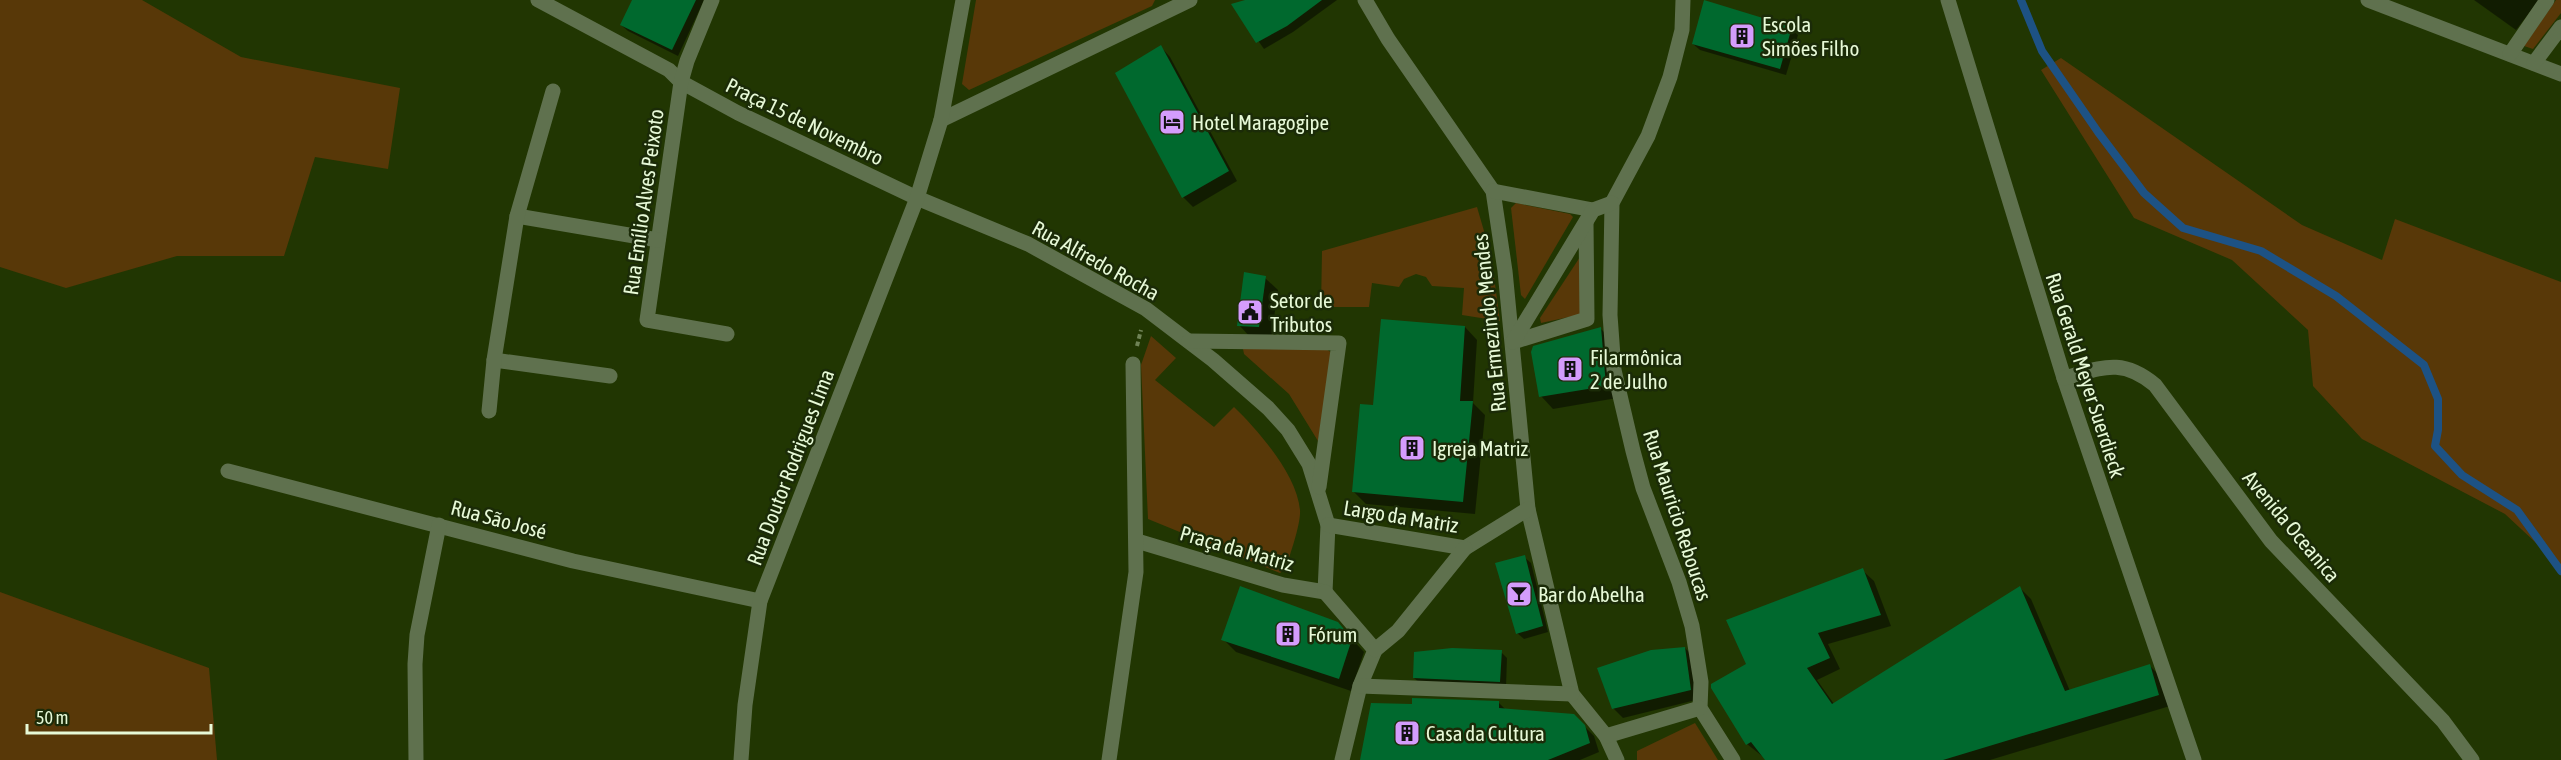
<svg xmlns="http://www.w3.org/2000/svg" width="2561" height="760" font-family="'Asap Condensed',sans-serif">
<style>
.green{fill:#583808}
.shadow{fill:#0007}
.lines{fill:none;stroke-linecap:round;stroke-linejoin:round}
.stream{stroke:#1d5284;stroke-width:8}
.building{fill:#00692e}
.path{stroke:#6f8356;stroke-width:4;stroke-dasharray:4.5 3;stroke-linecap:butt}
.minor{stroke:#5f714e;stroke-width:15}
.labels{text-anchor:middle;dominant-baseline:central;stroke-width:5;stroke-linejoin:round;paint-order:stroke}
.poi-label{font-size:21px;fill:#e7f9d7;stroke:#1b2b08;text-anchor:start}
.street-label{font-size:21px;fill:#e7f9d7;stroke:#1b2b08}
</style>
<rect width="100%" height="100%" fill="#213602"/>
<g class="green">
<polygon points="0,0 142,0 241,57 400,88 388,169 315,157 284,256 177,256 66,288 0,267"/>
<polygon points="976,0 1155,0 1152,6 969,90 962,84"/>
<polygon points="2556,0 2561,0 2561,13 2533,49 2524,46"/>
<polygon points="2061,58 2302,225 2382,260 2395,219 2561,282 2561,576 2549,555 2505,514 2362,439 2313,386 2308,330 2232,260 2134,218 2041,70"/>
<polygon points="1516,203 1570,214 1573,217 1525,299 1521,295 1511,208"/>
<polygon points="1477,207 1491,255 1500,321 1462,315 1464,288 1432,286 1426,277 1416,274 1404,279 1399,287 1372,283 1369,307 1321,307 1322,251"/>
<polygon points="1580,257 1583,314 1541,323 1540,318"/>
<path d="M1151,336L1176,358L1155,380L1214,427L1234,407C1258,430 1297,475 1300,510C1301,524 1290,554 1286,568L1280,573L1148,519L1141,365Z"/>
<polygon points="1243,349 1326,349 1332,353 1318,441 1289,394 1244,354"/>
<polygon points="0,592 209,668 217,760 0,760"/>
<polygon points="1695,723 1718,760 1637,760 1637,751"/>
</g>
<g class="shadow">
<polygon points="634,0 704,0 678,56 628,31 621,25"/>
<polygon points="1249,0 1337,0 1293,32 1264,49 1233,5"/>
<polygon points="2474,0 2539,0 2516,30"/>
<polygon points="1791,29 1798,35 1786,75 1700,50 1693,44"/>
<polygon points="1161,47 1170,57 1237,181 1193,207 1183,197"/>
<polygon points="1265,278 1278,290 1271,339 1251,338 1239,325"/>
<polygon points="1465,327 1477,340 1473,403 1485,415 1475,514 1366,504 1353,491 1374,407"/>
<polygon points="1601,329 1613,341 1617,398 1553,409 1541,396"/>
<polygon points="1524,557 1531,563 1548,632 1524,639 1517,633"/>
<polygon points="1862,570 1874,581 1891,626 1828,644 1840,669 1817,680 1834,704 2020,588 2031,599 2070,691 2150,666 2161,677 2170,706 1990,760 1767,760 1747,744 1748,664"/>
<polygon points="1337,623 1364,652 1351,691 1236,652 1223,639"/>
<polygon points="1685,648 1695,658 1700,699 1623,718 1613,708"/>
<polygon points="1501,652 1507,658 1506,687 1421,684 1414,678"/>
<polygon points="1498,702 1506,710 1573,715 1594,736 1599,752 1580,760 1361,760 1413,706"/>
</g>
<g class="lines">
<polyline class="stream" points="2021,0 2042,51 2098,132 2144,193 2183,228 2261,251 2336,296 2424,365 2438,399 2438,430 2435,446 2462,475 2517,510 2561,571"/>
</g>
<g class="building">
<polygon points="632,0 696,0 672,50 620,25"/>
<polygon points="1245,0 1322,0 1287,26 1256,43 1231,4"/>
<polygon points="1704,0 1792,27 1780,69 1692,44"/>
<polygon points="1161,45 1229,171 1182,198 1115,73"/>
<polygon points="1244,272 1266,276 1259,327 1237,326"/>
<polygon points="1381,319 1465,326 1460,401 1473,401 1463,502 1352,492 1360,404 1373,405"/>
<polygon points="1601,327 1606,386 1539,397 1531,352 1533,346"/>
<polygon points="1525,555 1543,626 1516,634 1495,563"/>
<polygon points="1863,568 1881,615 1818,633 1830,658 1807,668 1832,704 2020,586 2065,691 2150,664 2159,695 1943,760 1765,760 1751,742 1746,745 1711,688 1711,684 1746,664 1726,620"/>
<polygon points="1240,586 1338,622 1352,639 1339,679 1221,640"/>
<polygon points="1685,647 1691,690 1612,709 1597,668 1651,650"/>
<polygon points="1452,648 1502,650 1500,682 1413,678 1414,652"/>
<polygon points="1412,698 1499,701 1499,708 1574,714 1585,725 1590,743 1548,760 1360,760 1371,703 1412,704"/>
</g>
<g class="lines">
<polyline class="path" points="1137,346 1141,330"/>
<g class="minor">
<polyline points="538,0 669,70 681,82 738,113 917,198 1028,244 1146,309 1213,360 1268,408 1288,430 1309,464 1328,525 1325,592"/>
<polyline points="712,0 687,61 681,82 647,320 727,334"/>
<polyline points="1365,0 1388,39 1493,191 1505,271 1528,509 1572,694 1606,736 1617,760"/>
<polyline points="1683,0 1682,30 1670,77 1648,136 1612,203 1610,315 1614,370 1633,451 1643,488 1679,582 1692,626 1701,682 1700,708 1733,760"/>
<polyline points="1948,0 2064,378 2194,760"/>
<polyline points="2368,0 2561,74"/>
<polyline points="2510,54 2547,0"/>
<polyline points="2534,63 2561,27"/>
<polyline points="941,120 1190,0"/>
<polyline points="1493,191 1593,210"/>
<polyline points="517,216 658,240"/>
<polyline points="1189,341 1339,343 1319,487"/>
<polyline points="1513,342 1587,319 1586,222"/>
<polyline points="1513,342 1593,210 1612,203"/>
<polyline points="494,360 610,376"/>
<path d="M2064,378C2102,368 2121,357 2155,385L2271,541L2443,721L2472,760"/>
<polyline points="489,411 494,360 517,216 553,91"/>
<polyline points="228,471 573,561 760,601"/>
<polyline points="1328,525 1465,548 1528,509"/>
<polyline points="1137,541 1283,585 1325,592"/>
<polyline points="1325,592 1375,650 1360,686 1342,760"/>
<polyline points="1375,650 1398,631 1465,548"/>
<polyline points="1360,686 1572,694"/>
<polyline points="1606,736 1700,708"/>
<polyline points="416,760 415,664 417,635 439,525"/>
<polyline points="741,760 745,705 760,601 917,198 941,120 963,0"/>
<polyline points="1109,760 1136,572 1133,364"/>
</g>
</g>
<defs>
<g id="building-square" transform="scale(1.35)"><rect x="-9" y="-9" width="18" height="18" rx="4" fill="#d49cfc" stroke="#1b2b08"/><path d="M-4-6H4V6H1V3H-1V6H-4ZM-2.5-4.3h1.7v1.8h-1.7ZM.8-4.3h1.7v1.8H.8ZM-2.5-1h1.7V.8h-1.7ZM.8-1h1.7V.8H.8Z" fill="#111"/></g>
<g id="hotel-square" transform="scale(1.35)"><rect x="-9" y="-9" width="18" height="18" rx="4" fill="#d49cfc" stroke="#1b2b08"/><path d="M-6-4.5h1.5V1H6V5H4.5V3h-9V5H-6ZM-4 0a1.8 1.8 0 1 1 3.6 0ZM.5 0V-2.5h3Q6-2.5 6 0Z" fill="#111"/></g>
<g id="civic-square" transform="scale(1.35)"><rect x="-9" y="-9" width="18" height="18" rx="4" fill="#d49cfc" stroke="#1b2b08"/><path d="M-.6-6.5H3V-4.5H.6V-3L4-1V1h2V6H-6V1h2V-1L-.6-3ZM-1.2 2.5V6h2.4V2.5Z" fill="#111"/></g>
<g id="bar-square" transform="scale(1.35)"><rect x="-9" y="-9" width="18" height="18" rx="4" fill="#d49cfc" stroke="#1b2b08"/><path d="M-6-5H6L.8 .8V4.5H3.5V6h-7V4.5H-.8V.8Z" fill="#111"/></g>
</defs>
<g fill-rule="evenodd">
<use href="#building-square" x="1742" y="36"/>
<use href="#hotel-square" x="1172" y="122"/>
<use href="#civic-square" x="1250" y="312"/>
<use href="#building-square" x="1570" y="369"/>
<use href="#building-square" x="1412" y="448"/>
<use href="#bar-square" x="1519" y="594"/>
<use href="#building-square" x="1288" y="634"/>
<use href="#building-square" x="1407" y="733"/>
</g>
<g class="labels">
<g class="poi-label">
<text x="1762" y="24">Escola<tspan x="1762" dy="24">Simões Filho</tspan></text>
<text x="1192" y="122">Hotel Maragogipe</text>
<text x="1270" y="300">Setor de<tspan x="1270" dy="24">Tributos</tspan></text>
<text x="1590" y="357">Filarmônica<tspan x="1590" dy="24">2 de Julho</tspan></text>
<text x="1432" y="448">Igreja Matriz</text>
<text x="1538" y="594">Bar do Abelha</text>
<text x="1308" y="634">Fórum</text>
<text x="1426" y="733">Casa da Cultura</text>
</g>
<g class="street-label">
<text transform="translate(805 121) rotate(26)">Praça 15 de Novembro</text>
<text transform="translate(643 202) rotate(-82)">Rua Emílio Alves Peixoto</text>
<text transform="translate(1096 260) rotate(29)">Rua Alfredo Rocha</text>
<text transform="translate(1489 323) rotate(-96)">Rua Ermezindo Mendes</text>
<text transform="translate(2086 375) rotate(72)">Rua Gerald Meyer Suerdieck</text>
<text transform="translate(790 467) rotate(-69)">Rua Doutor Rodrigues Lima</text>
<text transform="translate(1678 515) rotate(72)">Rua Mauricio Reboucas</text>
<text transform="translate(1401 516) rotate(9)">Largo da Matriz</text>
<text transform="translate(499 519) rotate(15)">Rua São José</text>
<text transform="translate(2292 526) rotate(50)">Avenida Oceanica</text>
<text transform="translate(1237 548) rotate(16)">Praça da Matriz</text>
</g>
</g>
<path d="M27 724v9h184v-9" fill="none" stroke="#e7f9d7" stroke-width="3"/>
<text x="36" y="724" font-size="18" fill="#e7f9d7" stroke="#1b2b08" stroke-width="4.5" paint-order="stroke">50 m</text>
</svg>
